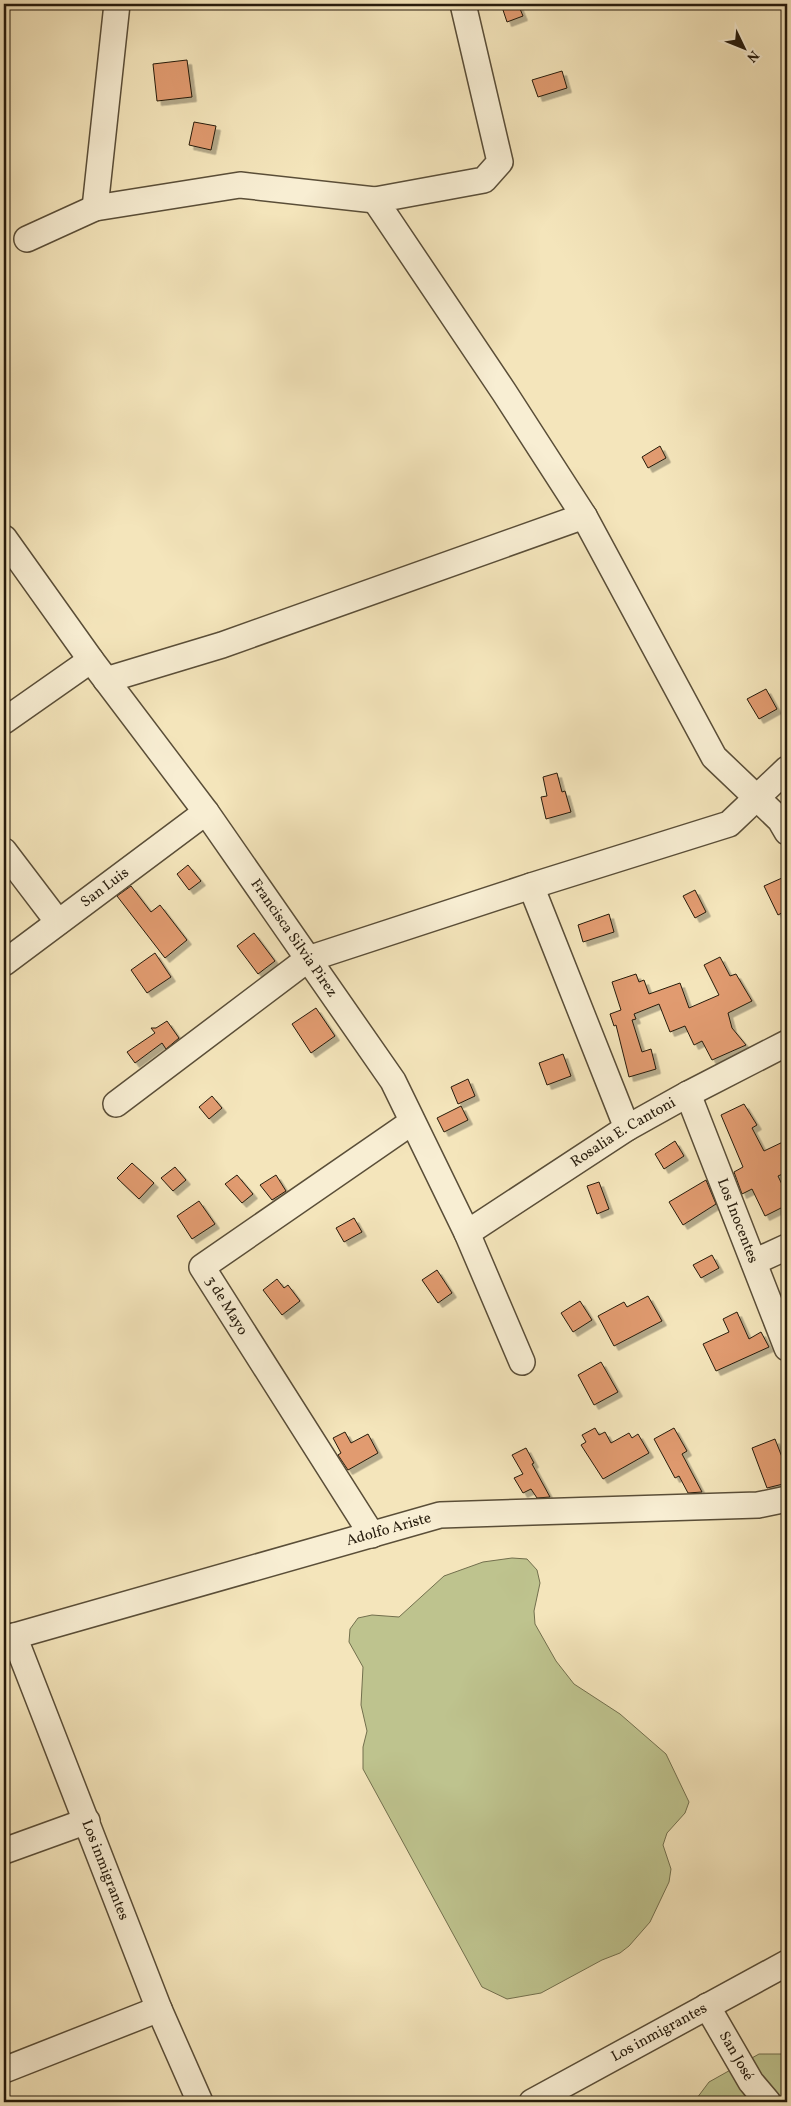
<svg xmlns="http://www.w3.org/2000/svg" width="791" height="2106" font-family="Vollkorn,serif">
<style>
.green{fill:#bec38e;stroke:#726f4d}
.building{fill:#e19b70;stroke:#261b0c;filter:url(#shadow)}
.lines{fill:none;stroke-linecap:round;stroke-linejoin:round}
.minor-casing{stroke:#5a4e38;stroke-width:28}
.minor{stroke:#f8eed3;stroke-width:25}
.labels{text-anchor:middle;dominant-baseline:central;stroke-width:4;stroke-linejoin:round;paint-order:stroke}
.street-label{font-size:15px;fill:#261b0c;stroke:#f8eed3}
</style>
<defs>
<filter id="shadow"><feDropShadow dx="4.5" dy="4.5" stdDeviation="0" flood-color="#0004"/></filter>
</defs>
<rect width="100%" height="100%" fill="#f4e5bb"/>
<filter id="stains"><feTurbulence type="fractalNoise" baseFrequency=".004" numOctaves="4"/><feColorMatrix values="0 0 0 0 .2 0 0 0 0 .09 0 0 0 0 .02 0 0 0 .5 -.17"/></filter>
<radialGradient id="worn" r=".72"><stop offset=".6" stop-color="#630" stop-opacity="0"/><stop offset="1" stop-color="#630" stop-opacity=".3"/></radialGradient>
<g class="green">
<polygon points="512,1558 527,1559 537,1570 540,1583 534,1611 535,1624 556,1661 574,1684 620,1714 666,1754 689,1802 685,1813 667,1833 663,1845 671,1869 669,1882 650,1922 629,1946 620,1953 602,1960 541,1993 507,1999 482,1987 363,1769 363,1747 367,1731 361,1705 363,1667 349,1642 350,1629 358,1618 372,1615 399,1617 444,1576 483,1562"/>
<polygon points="759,2054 787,2054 787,2102 694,2102 709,2082"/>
</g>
<g class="building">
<polygon points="501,4 518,4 523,16 507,22"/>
<polygon points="187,60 192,97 157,101 153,64"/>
<polygon points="562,71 567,88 538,97 532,80"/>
<polygon points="194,122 216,126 211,150 189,145"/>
<polygon points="660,446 666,458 648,468 642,457"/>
<polygon points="766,689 777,709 759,719 747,699"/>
<polygon points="557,773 562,792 565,791 571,812 546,819 541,797 547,796 543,777"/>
<polygon points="188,865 201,881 189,890 177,874"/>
<polygon points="782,878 787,889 787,910 778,915 764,886"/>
<polygon points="131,886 151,912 160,905 187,940 165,958 117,896"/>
<polygon points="695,890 706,912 695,918 683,896"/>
<polygon points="609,914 614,932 583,942 578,925"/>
<polygon points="254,933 275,961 258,974 237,946"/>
<polygon points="155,953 171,977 147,993 131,970"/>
<polygon points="720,957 730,976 736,974 752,1001 728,1013 732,1028 746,1045 712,1060 702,1041 694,1045 685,1026 670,1032 659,1004 634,1014 636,1019 632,1020 642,1052 651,1049 656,1069 629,1077 616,1025 614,1026 610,1014 621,1010 612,982 636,974 639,982 644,980 649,994 680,983 689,1008 719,995 704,965"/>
<polygon points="316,1008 335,1036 311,1053 292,1024"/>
<polygon points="167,1021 179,1038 166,1049 162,1043 135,1063 127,1052 155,1033 151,1028 156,1028"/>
<polygon points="563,1054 571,1076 547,1085 539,1063"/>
<polygon points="468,1079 475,1096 458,1104 451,1087"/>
<polygon points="212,1096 222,1108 209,1119 199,1107"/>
<polygon points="744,1104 757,1125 752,1128 764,1151 787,1140 787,1172 778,1176 787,1195 787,1205 765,1216 752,1189 742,1194 734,1172 743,1167 721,1115"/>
<polygon points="461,1106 468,1120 444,1132 437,1118"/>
<polygon points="675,1141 684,1156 664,1169 655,1154"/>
<polygon points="132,1163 154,1183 139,1199 117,1178"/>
<polygon points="175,1167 186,1180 173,1191 161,1178"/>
<polygon points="237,1175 253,1194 242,1203 225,1184"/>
<polygon points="276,1175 286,1191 272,1200 260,1185"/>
<polygon points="706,1180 716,1204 683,1225 669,1202"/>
<polygon points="599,1182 609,1209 597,1214 587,1186"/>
<polygon points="199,1201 215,1224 192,1239 177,1216"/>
<polygon points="354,1218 362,1232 344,1242 336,1228"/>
<polygon points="712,1255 719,1268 701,1278 693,1265"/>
<polygon points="437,1270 452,1293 438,1303 422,1280"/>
<polygon points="277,1279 284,1288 288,1285 300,1301 282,1315 263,1290"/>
<polygon points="648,1296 662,1321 614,1346 598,1316 624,1302 627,1307"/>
<polygon points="580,1301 592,1320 573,1332 561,1313"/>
<polygon points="737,1312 749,1339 761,1332 769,1347 716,1371 703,1344 729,1332 723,1319"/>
<polygon points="601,1362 618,1392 594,1405 578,1375"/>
<polygon points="595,1428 599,1435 605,1432 611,1443 629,1433 632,1438 638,1434 649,1453 603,1479 581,1445 586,1442 582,1435"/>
<polygon points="674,1428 687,1451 682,1454 702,1492 688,1493 679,1476 675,1478 654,1439"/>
<polygon points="345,1432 351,1443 368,1434 378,1453 348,1470 338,1455 341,1453 333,1438"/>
<polygon points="775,1439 787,1470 787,1483 767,1488 752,1448"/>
<polygon points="526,1448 534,1463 532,1464 550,1497 537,1498 531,1489 523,1493 514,1478 523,1474 512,1455"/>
</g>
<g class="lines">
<g class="minor-casing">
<g id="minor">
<polyline points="463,4 500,162 484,180 375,200 504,392 584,516 714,757 780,820 787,832"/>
<polyline points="95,208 117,4"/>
<polyline points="27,239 95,208 240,185 375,200"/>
<path id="s1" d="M4,538L91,660L206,812L393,1081L467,1233L522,1362"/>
<polyline points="106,680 222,645 584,516"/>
<polyline points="4,721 91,660"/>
<polyline points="4,851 58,922"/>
<polyline points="531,886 627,1128"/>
<path id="s2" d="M4,963L206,812"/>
<path id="s3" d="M688,1094L787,1348"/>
<polyline points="116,1104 308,959 531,886 729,824 787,769"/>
<path id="s4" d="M467,1233L627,1128L688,1094L787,1043"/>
<polyline points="754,1262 787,1247"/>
<polyline points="372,1535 202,1267 412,1122"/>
<path id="s5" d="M14,1636L159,2009L200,2102"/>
<path id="s6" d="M4,1639L440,1515L758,1505L787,1499"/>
<polyline points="4,1851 87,1821"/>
<path id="s7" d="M707,2006L751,2082L768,2102"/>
<polyline points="4,2070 159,2009"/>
<path id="s8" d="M532,2102L787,1963"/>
</g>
</g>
<use href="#minor" class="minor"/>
</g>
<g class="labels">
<g class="street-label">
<text stroke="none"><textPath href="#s2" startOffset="126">San Luis</textPath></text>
<text stroke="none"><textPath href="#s1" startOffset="494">Francisca Silvia Pirez</textPath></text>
<text stroke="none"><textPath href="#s4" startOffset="186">Rosalia E. Cantoni</textPath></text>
<text stroke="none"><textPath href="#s3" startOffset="136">Los Inocentes</textPath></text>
<text transform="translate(226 1306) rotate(58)">3 de Mayo</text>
<text stroke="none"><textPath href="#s6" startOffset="400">Adolfo Ariste</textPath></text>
<text stroke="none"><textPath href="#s5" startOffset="251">Los inmigrantes</textPath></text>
<text stroke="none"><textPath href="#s8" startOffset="145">Los inmigrantes</textPath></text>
<text stroke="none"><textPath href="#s7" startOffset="58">San José</textPath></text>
</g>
</g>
<rect width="791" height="2106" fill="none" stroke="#f4e5bb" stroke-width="20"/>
<rect x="5" y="5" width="781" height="2096" fill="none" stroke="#261b0c" stroke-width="2.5"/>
<rect x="10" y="10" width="771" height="2086" fill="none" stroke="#261b0c"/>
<g transform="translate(744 48) rotate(133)" stroke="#f8eed3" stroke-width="4" paint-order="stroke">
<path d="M0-4L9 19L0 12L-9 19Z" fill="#261b0c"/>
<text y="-8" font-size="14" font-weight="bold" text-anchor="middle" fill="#261b0c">N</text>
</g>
<rect width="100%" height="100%" filter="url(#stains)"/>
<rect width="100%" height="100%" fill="url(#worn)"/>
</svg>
